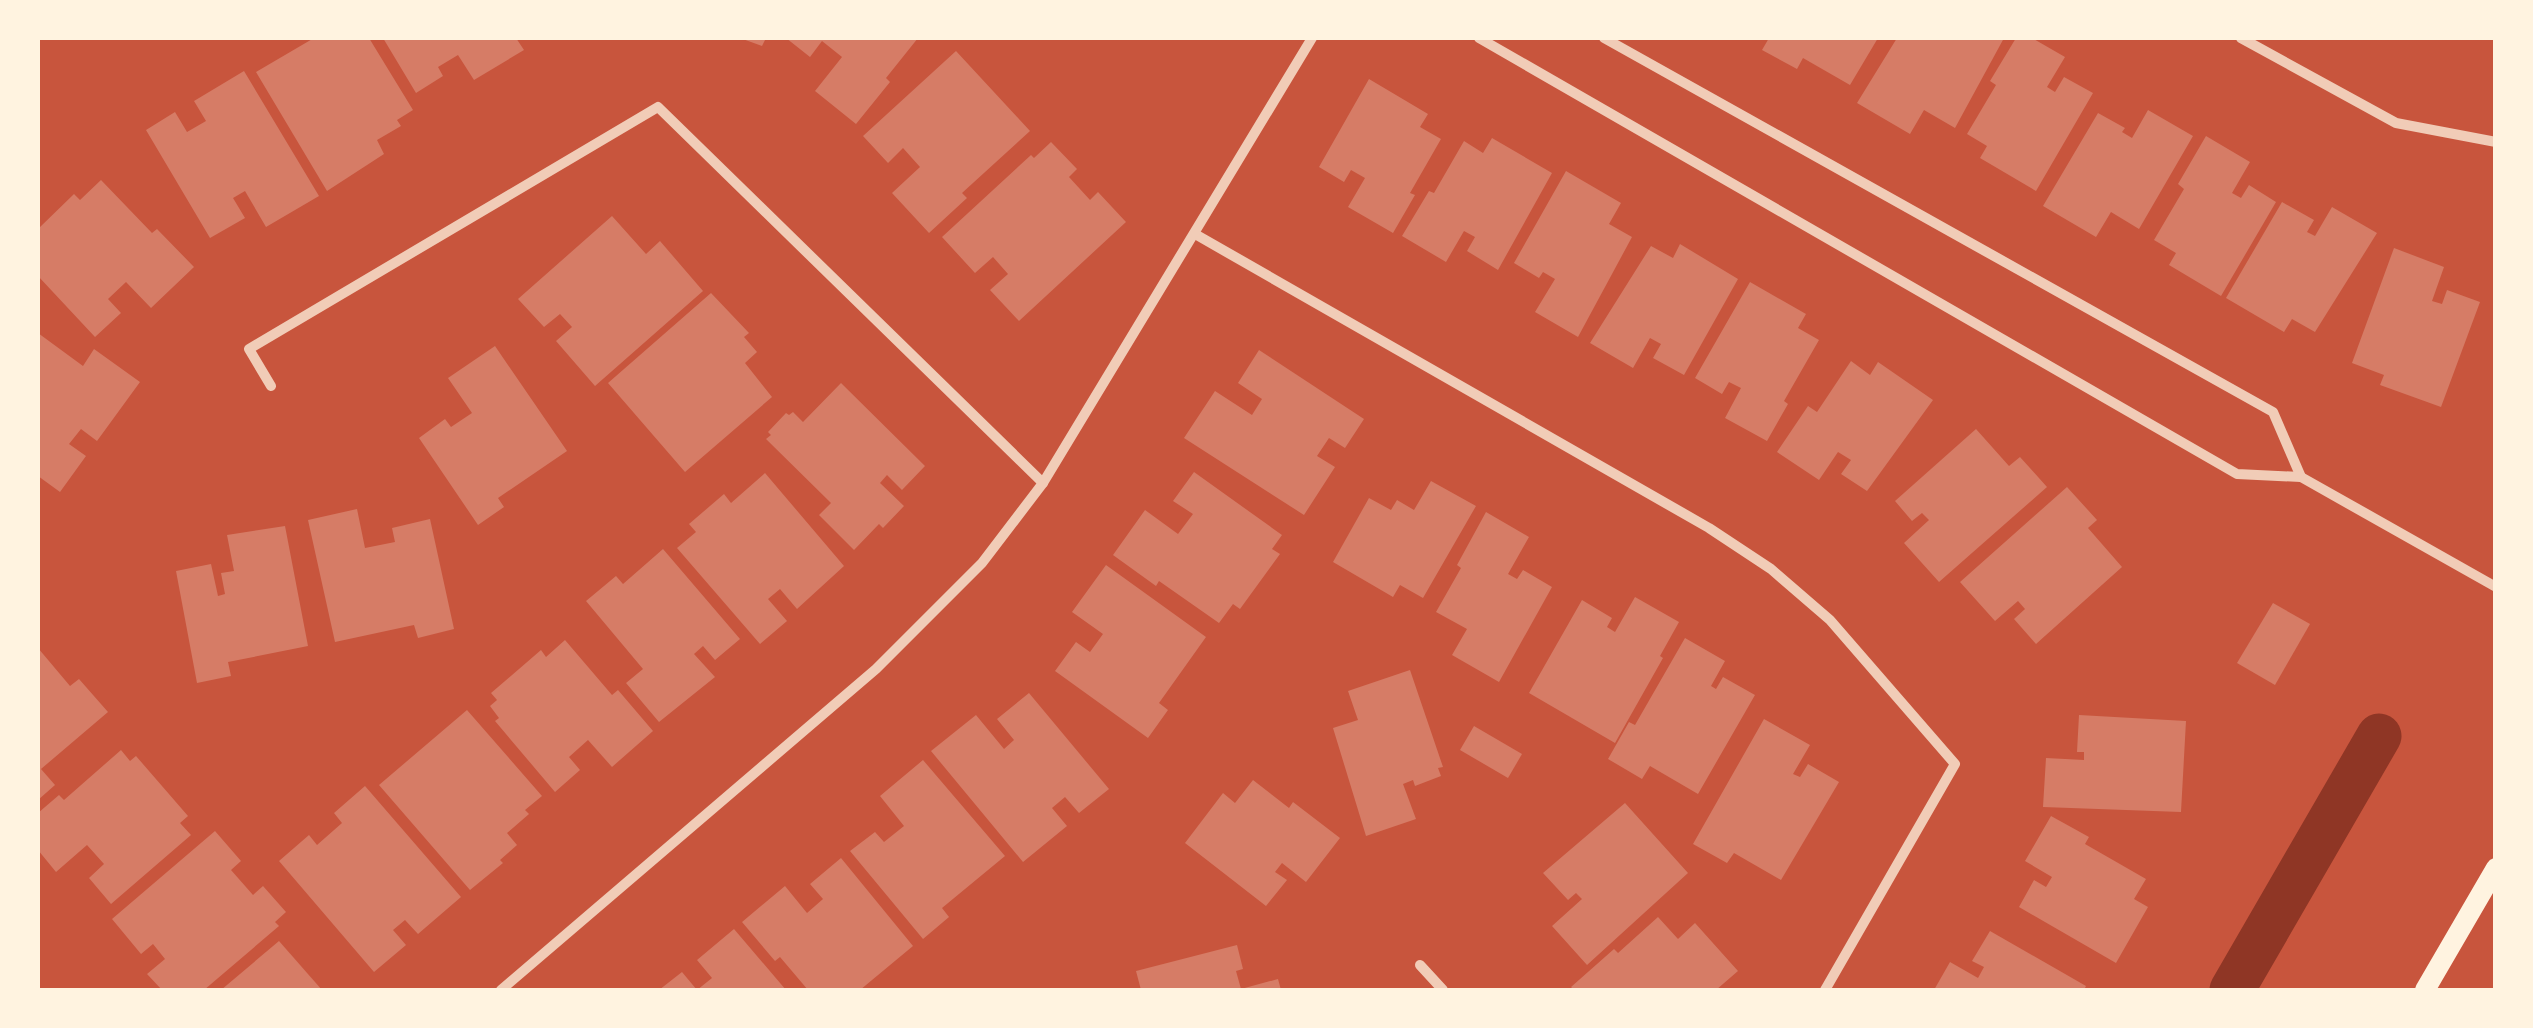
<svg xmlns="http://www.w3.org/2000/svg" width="2533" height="1028" font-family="'DejaVu Sans',sans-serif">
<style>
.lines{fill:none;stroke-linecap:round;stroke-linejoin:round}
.canal{stroke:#8f3625;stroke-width:45}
.building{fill:#d67c66}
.minor{stroke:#f1ccb7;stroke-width:10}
.secondary{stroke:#fff3e0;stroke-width:20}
</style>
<rect width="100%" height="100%" fill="#c8553d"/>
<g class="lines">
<polyline class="canal" points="2232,990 2379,736"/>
</g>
<g class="building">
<polygon points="314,38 369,38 413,110 397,120 401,126 377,140 384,154 327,191 256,72"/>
<polygon points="383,38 516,38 524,50 474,80 458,55 438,67 443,76 416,93"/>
<polygon points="740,38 766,38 762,46"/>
<polygon points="786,38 918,38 886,78 890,82 856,124 815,91 842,57 822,41 810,57"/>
<polygon points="1769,38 1878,38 1850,85 1803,58 1797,69 1762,50"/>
<polygon points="1897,38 2004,38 1955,128 1924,110 1910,134 1857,103"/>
<polygon points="2016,38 2032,38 2065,57 2047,87 2055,92 2064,77 2093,93 2036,191 1980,158 1987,146 1967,134 1996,85 1990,81"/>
<polygon points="956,51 1030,131 962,193 967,198 929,233 892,193 920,167 903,148 888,163 863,136"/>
<polygon points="244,71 319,196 266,227 245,191 233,198 245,218 210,238 146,130 175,112 187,132 206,121 194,101"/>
<polygon points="1369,79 1428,114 1420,127 1441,139 1410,193 1415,195 1393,233 1348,207 1365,178 1351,170 1344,182 1319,167"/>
<polygon points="2148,110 2193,136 2139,229 2111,212 2096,237 2043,206 2098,113 2125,128 2122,132 2132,138"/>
<polygon points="2206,136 2250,162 2232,193 2241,198 2249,185 2276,202 2221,296 2169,265 2176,253 2154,240 2184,189 2178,184"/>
<polygon points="1492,138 1552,173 1498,270 1467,251 1475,237 1464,231 1446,262 1402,236 1429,191 1434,193 1464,141 1483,153"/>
<polygon points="1051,142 1077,169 1069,177 1090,200 1098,192 1126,222 1019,321 990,290 1008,274 993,257 975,273 942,237 1031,155 1034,158"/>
<polygon points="1566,171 1621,203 1609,224 1632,237 1578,337 1535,312 1555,279 1543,272 1539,278 1514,263"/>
<polygon points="101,180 152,233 157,229 194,267 151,308 126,282 108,299 121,313 95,337 38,276 38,229 74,194 80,200"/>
<polygon points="2282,202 2314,220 2307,232 2315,236 2332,207 2377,233 2315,332 2292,319 2284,332 2226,298"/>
<polygon points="612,216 646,254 660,241 703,291 595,386 556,341 572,327 560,314 544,327 518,299"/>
<polygon points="1680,244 1738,279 1684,375 1653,358 1661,344 1650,338 1633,368 1590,343 1651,246 1673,258"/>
<polygon points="2394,248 2444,267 2432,301 2442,304 2447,290 2480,302 2441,407 2380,385 2384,375 2352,363"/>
<polygon points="1750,282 1806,314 1798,328 1819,340 1784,401 1788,404 1767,441 1725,418 1741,388 1729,382 1722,394 1695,378"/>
<polygon points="711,293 749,333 744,337 757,352 745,363 772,397 685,472 608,383"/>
<polygon points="38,333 83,366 94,349 140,382 97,441 81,429 69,444 86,456 60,492 38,476"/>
<polygon points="495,346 567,451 498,498 504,507 478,525 419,438 445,419 451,427 472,413 448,378"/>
<polygon points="1259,350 1364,419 1345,448 1329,438 1317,456 1335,467 1304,515 1184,438 1215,391 1252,415 1262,399 1238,383"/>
<polygon points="1851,361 1870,375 1878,362 1933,400 1867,491 1841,474 1851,460 1838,452 1819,480 1777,452 1808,406 1817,412"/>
<polygon points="841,383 925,466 902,490 887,475 880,483 904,506 883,528 879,524 854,550 819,515 831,503 766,439 771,435 768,432 786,413 789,415 793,412 803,422"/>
<polygon points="1976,429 2009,466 2020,457 2047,487 1939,582 1904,543 1929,520 1922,513 1912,521 1895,501"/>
<polygon points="1194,472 1282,535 1272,549 1280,554 1240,609 1233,604 1219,623 1159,581 1156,586 1113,555 1145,510 1178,534 1193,514 1173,501"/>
<polygon points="765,473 844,566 797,609 780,589 768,599 787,621 760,644 677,548 696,532 689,524 724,494 731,503"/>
<polygon points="1431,481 1476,506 1423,598 1400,585 1393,597 1333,562 1369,498 1391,510 1397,500 1414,510"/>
<polygon points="2067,487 2097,520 2088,528 2122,567 2036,644 2014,619 2025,609 2018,601 1995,621 1960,582"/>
<polygon points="357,509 365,548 395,542 392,528 430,519 454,629 418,638 414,625 335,642 308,520"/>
<polygon points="1486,512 1529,537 1508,574 1517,579 1523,570 1552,587 1499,682 1452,655 1467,629 1436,612 1461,568 1457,565"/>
<polygon points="285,526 308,646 228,662 231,676 197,683 176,571 211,564 218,596 225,594 221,573 234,571 227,535"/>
<polygon points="663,549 740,639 715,660 703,646 694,654 715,677 659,722 626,683 643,669 586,601 616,576 623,584"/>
<polygon points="1106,565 1206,637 1159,703 1168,710 1148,738 1055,671 1076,642 1090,652 1103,634 1072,612"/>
<polygon points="1635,597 1679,622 1660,656 1663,658 1615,743 1529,693 1582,600 1612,618 1607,627 1615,632"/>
<polygon points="2273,603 2310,624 2275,685 2237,663"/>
<polygon points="1685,638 1725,661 1711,686 1716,689 1723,677 1755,695 1698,794 1650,766 1642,779 1608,759 1629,722 1635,725"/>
<polygon points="565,640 612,695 618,690 653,731 612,767 588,740 569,757 580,770 555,792 495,721 499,718 490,706 497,700 491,693 541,650 546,657"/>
<polygon points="38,648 70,686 79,679 108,712 41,769 55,785 38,800"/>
<polygon points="1410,670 1443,767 1438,768 1441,776 1415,786 1413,780 1403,784 1416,819 1366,836 1333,728 1358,720 1348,691"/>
<polygon points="1029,693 1109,789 1079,813 1065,797 1052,808 1067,826 1023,862 931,751 976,715 1004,749 1014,740 997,719"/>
<polygon points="467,710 542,796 525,810 529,814 507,833 517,845 500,860 503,863 470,890 379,785"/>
<polygon points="2079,715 2186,721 2181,812 2043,807 2046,758 2084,760 2084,752 2077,752"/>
<polygon points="1764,719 1810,745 1793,774 1800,777 1808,764 1839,782 1781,880 1734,853 1727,863 1693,844"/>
<polygon points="1474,726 1522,754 1508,778 1460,750"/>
<polygon points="121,750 130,761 136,756 188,816 180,823 191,835 111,904 89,878 104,864 87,845 56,872 38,850 38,813 59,795 64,800"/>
<polygon points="923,760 1005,856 942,908 949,917 923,939 850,851 875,832 884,842 904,826 880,796"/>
<polygon points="1253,780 1289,808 1293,802 1340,838 1306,882 1282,863 1275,872 1287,880 1266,906 1185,843 1223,793 1235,803"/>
<polygon points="365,786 461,897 418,934 405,920 393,930 406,945 374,972 279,861 309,835 317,845 342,823 334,813"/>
<polygon points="1625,803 1688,873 1587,965 1552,926 1582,899 1576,893 1568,900 1543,873"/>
<polygon points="2051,816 2089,837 2085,844 2146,879 2134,899 2148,907 2116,963 2019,907 2034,880 2046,887 2052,877 2025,861"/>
<polygon points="215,831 241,861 231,870 253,895 263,886 286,912 275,922 279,926 204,990 162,990 147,974 165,959 153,944 141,954 112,919"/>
<polygon points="841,858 913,946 860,990 808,990 780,957 775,961 742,922 785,886 807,913 823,899 810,884"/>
<polygon points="1658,917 1678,939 1695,923 1738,971 1716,990 1574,990 1571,987 1614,949 1618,953"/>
<polygon points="734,929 786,990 659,990 682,972 697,990 712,978 697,960"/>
<polygon points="1990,931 2086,986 2084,990 1934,990 1950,962 1978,978 1984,967 1972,961"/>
<polygon points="279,941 322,990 221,990"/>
<polygon points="1237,945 1243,969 1236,971 1241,989 1278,979 1281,990 1141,990 1136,971"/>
</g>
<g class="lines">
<g class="minor">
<polyline points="1479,38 2237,474 2301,477 2496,587"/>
<polyline points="1604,38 2273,412 2301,477"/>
<polyline points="2241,38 2396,123 2496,142"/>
<polyline points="1195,234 1709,528 1771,569 1830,620 1955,764 1825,990"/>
<polyline points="271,386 249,349 658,107 1043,483"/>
<polyline points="1420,965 1443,990"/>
<polyline points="501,990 876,669 982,563 1043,483 1312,38"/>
</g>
<polyline class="secondary" points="2425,990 2496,868"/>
</g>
<rect width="2533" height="1028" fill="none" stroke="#fff3e0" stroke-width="80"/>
</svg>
